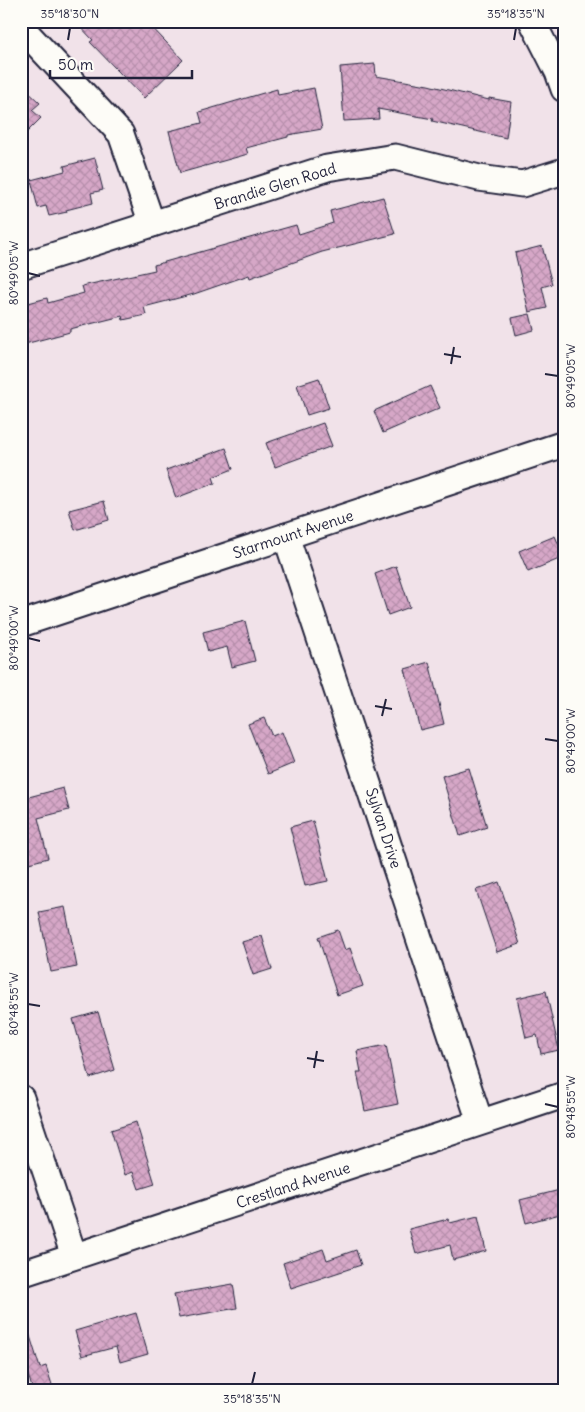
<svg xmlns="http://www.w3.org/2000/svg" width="585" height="1412" font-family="Delius,sans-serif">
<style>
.building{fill:url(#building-cross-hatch);stroke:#22223b}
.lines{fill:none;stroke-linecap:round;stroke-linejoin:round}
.minor-casing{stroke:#22223b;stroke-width:29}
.minor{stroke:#fdfcf7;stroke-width:25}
.ticks{fill:none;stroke:#22223b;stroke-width:2}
.labels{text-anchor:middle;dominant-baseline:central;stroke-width:4.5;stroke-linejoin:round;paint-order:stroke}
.street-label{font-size:15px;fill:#22223b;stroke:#fdfcf7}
.neatline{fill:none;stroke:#22223b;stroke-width:2}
.ticks-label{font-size:12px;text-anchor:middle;fill:#22223b}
</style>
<defs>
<pattern id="building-cross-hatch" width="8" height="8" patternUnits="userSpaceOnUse" patternTransform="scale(1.25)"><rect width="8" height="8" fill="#d6a7c7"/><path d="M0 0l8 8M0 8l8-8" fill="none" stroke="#b78fac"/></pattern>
</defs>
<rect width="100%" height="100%" fill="#f1e2e9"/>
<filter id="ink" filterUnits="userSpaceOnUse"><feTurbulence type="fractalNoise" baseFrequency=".02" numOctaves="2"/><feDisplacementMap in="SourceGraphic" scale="10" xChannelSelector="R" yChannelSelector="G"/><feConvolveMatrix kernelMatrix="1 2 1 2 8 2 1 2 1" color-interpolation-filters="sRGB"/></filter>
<g filter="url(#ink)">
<g class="building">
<polygon points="75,21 146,21 183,60 144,98 90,42 93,40"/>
<polygon points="375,64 376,76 428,85 489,100 489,98 511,102 506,138 432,121 433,119 378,109 379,119 344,121 340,67"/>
<polygon points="21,85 40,103 32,110 41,118 21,138"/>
<polygon points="314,88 322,129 288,135 288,137 246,148 248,154 180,173 169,131 202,123 199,112 277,89 278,95"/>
<polygon points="95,158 103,190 91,193 93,203 66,210 67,212 49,216 46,206 38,208 31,180 65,171 64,166"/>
<polygon points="383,197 395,234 322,252 250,278 249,275 194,294 144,307 146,315 123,320 122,316 70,329 70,332 21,345 21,305 47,298 48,303 84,293 82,286 155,270 154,265 296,225 299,234 333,223 330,211"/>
<polygon points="542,246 552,284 542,287 547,308 529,312 515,253"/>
<polygon points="530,314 534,330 516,335 512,318"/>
<polygon points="319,378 329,408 307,415 297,385"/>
<polygon points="430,386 440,408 383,433 374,411"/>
<polygon points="323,423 332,446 275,467 266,443"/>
<polygon points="226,448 233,469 213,477 215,483 176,498 166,470"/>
<polygon points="104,501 109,520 75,530 69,510"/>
<polygon points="555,536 564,557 528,572 519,551"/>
<polygon points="396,566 410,607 388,615 375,574"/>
<polygon points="245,621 255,661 232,667 227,647 208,652 203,632"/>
<polygon points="429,662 444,724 420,730 405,669"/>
<polygon points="264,718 272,736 282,732 294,763 268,774 248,724"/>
<polygon points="469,768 487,827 460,836 442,776"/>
<polygon points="63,788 69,810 38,818 48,858 25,864 21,851 21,799"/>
<polygon points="313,821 328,881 305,886 290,827"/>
<polygon points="499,882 520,944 497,952 476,890"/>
<polygon points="65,907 77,967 51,972 39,912"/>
<polygon points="338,930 345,950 350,948 363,986 337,995 318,937"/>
<polygon points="262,936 272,969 253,975 242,942"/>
<polygon points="546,991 559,1050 541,1054 537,1035 526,1038 517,998"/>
<polygon points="98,1012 115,1070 90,1078 73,1019"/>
<polygon points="386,1045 398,1104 365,1111 357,1072 361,1072 357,1051"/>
<polygon points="136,1122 155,1184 139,1189 133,1172 125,1175 111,1130"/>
<polygon points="564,1189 564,1213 526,1223 520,1200"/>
<polygon points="478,1216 486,1251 453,1260 450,1245 416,1254 409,1229 448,1219 450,1223"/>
<polygon points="323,1249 327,1260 356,1250 361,1265 291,1288 283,1263"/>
<polygon points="233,1284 237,1308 179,1318 174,1294"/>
<polygon points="136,1313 148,1354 120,1362 116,1347 82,1356 75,1331"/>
<polygon points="29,1333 40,1368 46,1366 54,1391 33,1391 26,1368 21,1370 21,1336"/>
</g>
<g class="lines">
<g class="minor-casing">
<g id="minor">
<polyline points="532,21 558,72 564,89"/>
<polyline points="21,27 121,134 152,224"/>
<polyline points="21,266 327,168 395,157 479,178 522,184 564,171"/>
<polyline points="286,536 480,1122"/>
<polyline points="21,624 564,444"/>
<polyline points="21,1098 74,1256"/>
<polyline points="21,1274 564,1095"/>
</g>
</g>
<use href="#minor" class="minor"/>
</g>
</g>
<path class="ticks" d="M68,40L70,28M514,40L516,28M28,273L40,276M444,354L461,357M451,364L454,347M545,374L558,376M28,638L40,641M375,706L392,709M382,716L386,699M545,739L558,741M28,1004L40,1006M307,1058L324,1061M314,1068L317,1051M545,1104L558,1107M252,1384L255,1372"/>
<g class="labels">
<g class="street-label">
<text transform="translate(275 186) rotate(-17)">Brandie Glen Road</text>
<text transform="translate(293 534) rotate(-18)">Starmount Avenue</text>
<text transform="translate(384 828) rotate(72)">Sylvan Drive</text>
<text transform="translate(293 1185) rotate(-18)">Crestland Avenue</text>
</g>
</g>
<rect width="585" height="1412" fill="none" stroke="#fdfcf7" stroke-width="55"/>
<path d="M50 70v8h142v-8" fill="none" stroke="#22223b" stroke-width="2.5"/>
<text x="58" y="70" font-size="15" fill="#22223b" stroke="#fdfcf7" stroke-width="4" paint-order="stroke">50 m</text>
<rect x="28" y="28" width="530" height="1356" class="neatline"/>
<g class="ticks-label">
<text x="70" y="18">35°18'30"N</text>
<text x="516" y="18">35°18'35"N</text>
<text transform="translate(14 273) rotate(-90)" y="4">80°49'05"W</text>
<text transform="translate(571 376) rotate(-90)" y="4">80°49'05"W</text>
<text transform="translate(14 638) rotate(-90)" y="4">80°49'00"W</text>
<text transform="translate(571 741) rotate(-90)" y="4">80°49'00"W</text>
<text transform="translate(14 1004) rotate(-90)" y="4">80°48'55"W</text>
<text transform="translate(571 1107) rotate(-90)" y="4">80°48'55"W</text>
<text x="252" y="1403">35°18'35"N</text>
</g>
</svg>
